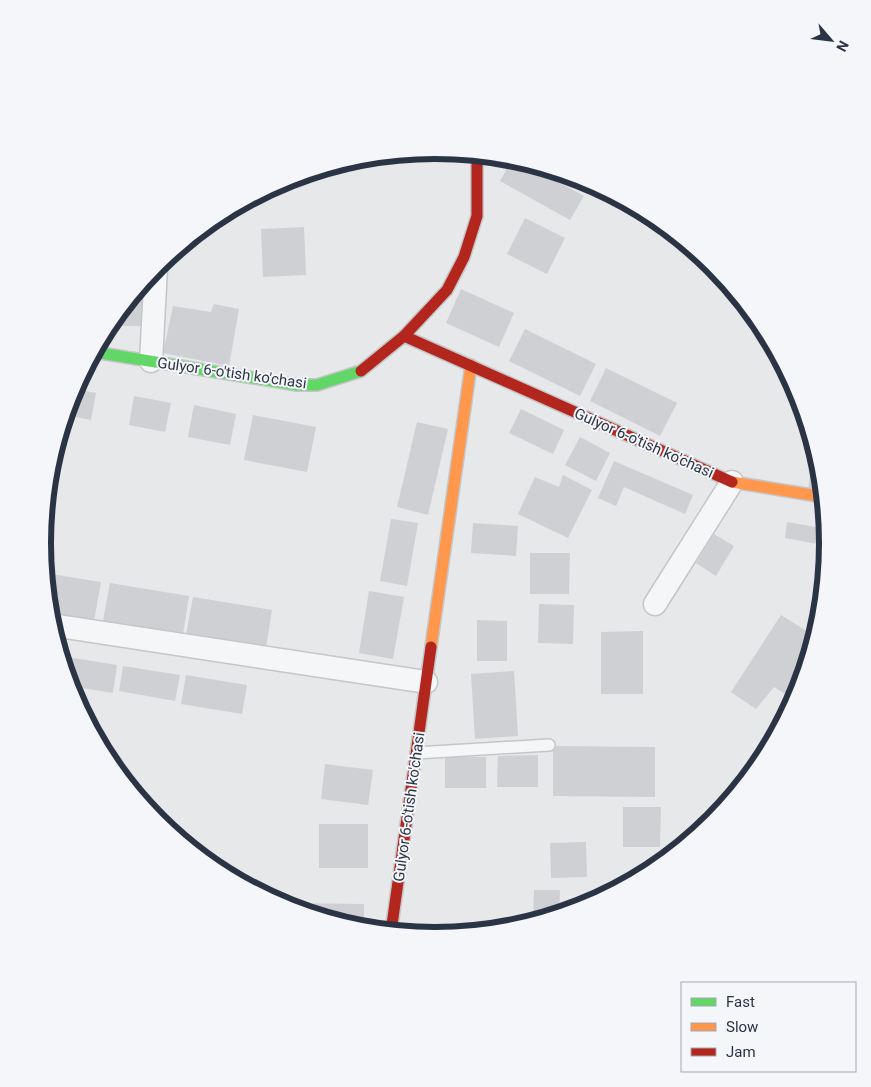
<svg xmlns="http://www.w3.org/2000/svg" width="871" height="1087" font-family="Roboto,sans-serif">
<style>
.building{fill:#ced0d3}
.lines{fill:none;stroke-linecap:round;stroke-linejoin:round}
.lane-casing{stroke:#c4c6c8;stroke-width:14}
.street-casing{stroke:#c4c6c8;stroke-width:25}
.fast-casing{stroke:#c4c6c8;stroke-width:14}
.slow-casing{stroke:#c4c6c8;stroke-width:14}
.jam-casing{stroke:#c4c6c8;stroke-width:14}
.lane{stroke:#f5f6f7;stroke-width:11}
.street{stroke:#f5f6f7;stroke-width:22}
.fast{stroke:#63d668;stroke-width:11}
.slow{stroke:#ff974d;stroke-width:11}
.jam{stroke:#b3261e;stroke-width:11}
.labels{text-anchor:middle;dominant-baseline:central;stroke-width:4;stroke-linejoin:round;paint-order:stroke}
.street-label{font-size:15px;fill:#2b3445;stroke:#f4f6f9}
.rim{fill:none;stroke:#2b3445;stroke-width:6}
</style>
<rect width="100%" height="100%" fill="#e6e8ea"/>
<g class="building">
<polygon points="513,158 520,161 584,196 570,220 500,181"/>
<polygon points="525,218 565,238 547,274 507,254"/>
<polygon points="304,227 306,275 263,277 261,229"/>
<polygon points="143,284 142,326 108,326 109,325"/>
<polygon points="461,289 514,313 499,347 446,323"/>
<polygon points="214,304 239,309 229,366 163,353 173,306 211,312"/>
<polygon points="525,329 596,364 580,396 509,361"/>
<polygon points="606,368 677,403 660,436 590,401"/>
<polygon points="75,389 96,393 91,420 66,415"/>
<polygon points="134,396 171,403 165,432 129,425"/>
<polygon points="194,405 236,414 230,445 188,437"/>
<polygon points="521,409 564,430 553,454 509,433"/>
<polygon points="253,415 316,427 307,472 244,460"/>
<polygon points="417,422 448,429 428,515 397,507"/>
<polygon points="580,437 610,453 596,481 565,465"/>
<polygon points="815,448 821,467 823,491 808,489"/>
<polygon points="614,461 693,495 685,514 624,487 616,506 598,498"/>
<polygon points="563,475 592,490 568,538 518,514 535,477 559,487"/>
<polygon points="391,519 418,523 407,586 380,581"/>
<polygon points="787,522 827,529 828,546 785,538"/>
<polygon points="473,523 518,526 516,556 471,553"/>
<polygon points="714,534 734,546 716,576 696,563"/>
<polygon points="530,553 570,553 569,594 530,594"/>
<polygon points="45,573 101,582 94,621 49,613"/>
<polygon points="110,583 189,596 183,634 103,621"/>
<polygon points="369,591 404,597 393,659 359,653"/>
<polygon points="193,597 272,610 266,648 186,635"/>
<polygon points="539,604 574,605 573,644 538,643"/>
<polygon points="781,615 816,637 804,675 790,697 774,687 756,709 731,692"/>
<polygon points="477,620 507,621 507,661 477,661"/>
<polygon points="643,631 643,694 601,694 601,632"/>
<polygon points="61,656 117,665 113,693 70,686"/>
<polygon points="123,666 180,675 175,701 119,691"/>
<polygon points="514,671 518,736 475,739 471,674"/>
<polygon points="186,675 247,685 242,714 181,704"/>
<polygon points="553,746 655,747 655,797 553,796"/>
<polygon points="538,755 538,787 497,787 498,756"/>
<rect x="445" y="757" width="41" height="31"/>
<polygon points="325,764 373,770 368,805 321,799"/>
<polygon points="623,807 661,807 660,847 623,847"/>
<rect x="319" y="824" width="49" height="44"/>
<polygon points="586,842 587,877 551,878 550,843"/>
<polygon points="534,890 560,890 559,915 537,921 533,921"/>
<polygon points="279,903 364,904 364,929 359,929 285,906"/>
</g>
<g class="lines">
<g class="lane-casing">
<polyline id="lane" points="416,753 549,745"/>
</g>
<g class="street-casing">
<g id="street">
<polyline points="151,361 156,268"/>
<polyline points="655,604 732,482"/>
<polyline points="52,625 426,682"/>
</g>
</g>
<g class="fast-casing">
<polyline id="fast" points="94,352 297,385 317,385 361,371"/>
</g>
<g class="slow-casing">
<g id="slow">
<polyline points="732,482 824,497"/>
<polyline points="431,647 471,365"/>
</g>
</g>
<g class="jam-casing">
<g id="jam">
<polyline points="404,336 732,482"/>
<polyline points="361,371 404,336 447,290 464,257 477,216 477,155"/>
<polyline points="391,932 431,647"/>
</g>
</g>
<use href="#lane" class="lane"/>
<use href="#street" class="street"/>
<use href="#fast" class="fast"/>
<use href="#slow" class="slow"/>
<use href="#jam" class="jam"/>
</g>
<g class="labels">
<g class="street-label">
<text transform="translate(232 373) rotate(8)">Gulyor 6-o'tish ko'chasi</text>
<text transform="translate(644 443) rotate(24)">Gulyor 6-o'tish ko'chasi</text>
<text transform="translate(409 807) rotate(-82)">Gulyor 6-o'tish ko'chasi</text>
</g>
</g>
<path d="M0 0H871V1087H0ZM51 543a384 384 0 1 1 768 0a384 384 0 1 1-768 0Z" fill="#f4f6f9" fill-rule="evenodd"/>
<path class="rim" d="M51 543a384 384 0 1 1 768 0a384 384 0 1 1-768 0Z"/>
<rect x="681" y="982" width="175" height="90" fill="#f4f6f9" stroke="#a4a8b1"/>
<rect x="691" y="998" width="25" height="8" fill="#63d668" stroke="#a4a8b1"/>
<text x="726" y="1007" font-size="15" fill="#2b3445">Fast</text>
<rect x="691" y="1023" width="25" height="8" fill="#ff974d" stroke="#a4a8b1"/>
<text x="726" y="1032" font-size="15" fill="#2b3445">Slow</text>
<rect x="691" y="1048" width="25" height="8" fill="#b3261e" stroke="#a4a8b1"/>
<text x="726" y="1057" font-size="15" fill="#2b3445">Jam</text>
<g transform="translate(831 40) rotate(118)" stroke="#f4f6f9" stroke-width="4" paint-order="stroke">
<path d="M0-4L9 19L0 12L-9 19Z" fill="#2b3445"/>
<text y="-8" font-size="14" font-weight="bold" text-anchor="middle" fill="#2b3445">N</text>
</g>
</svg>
